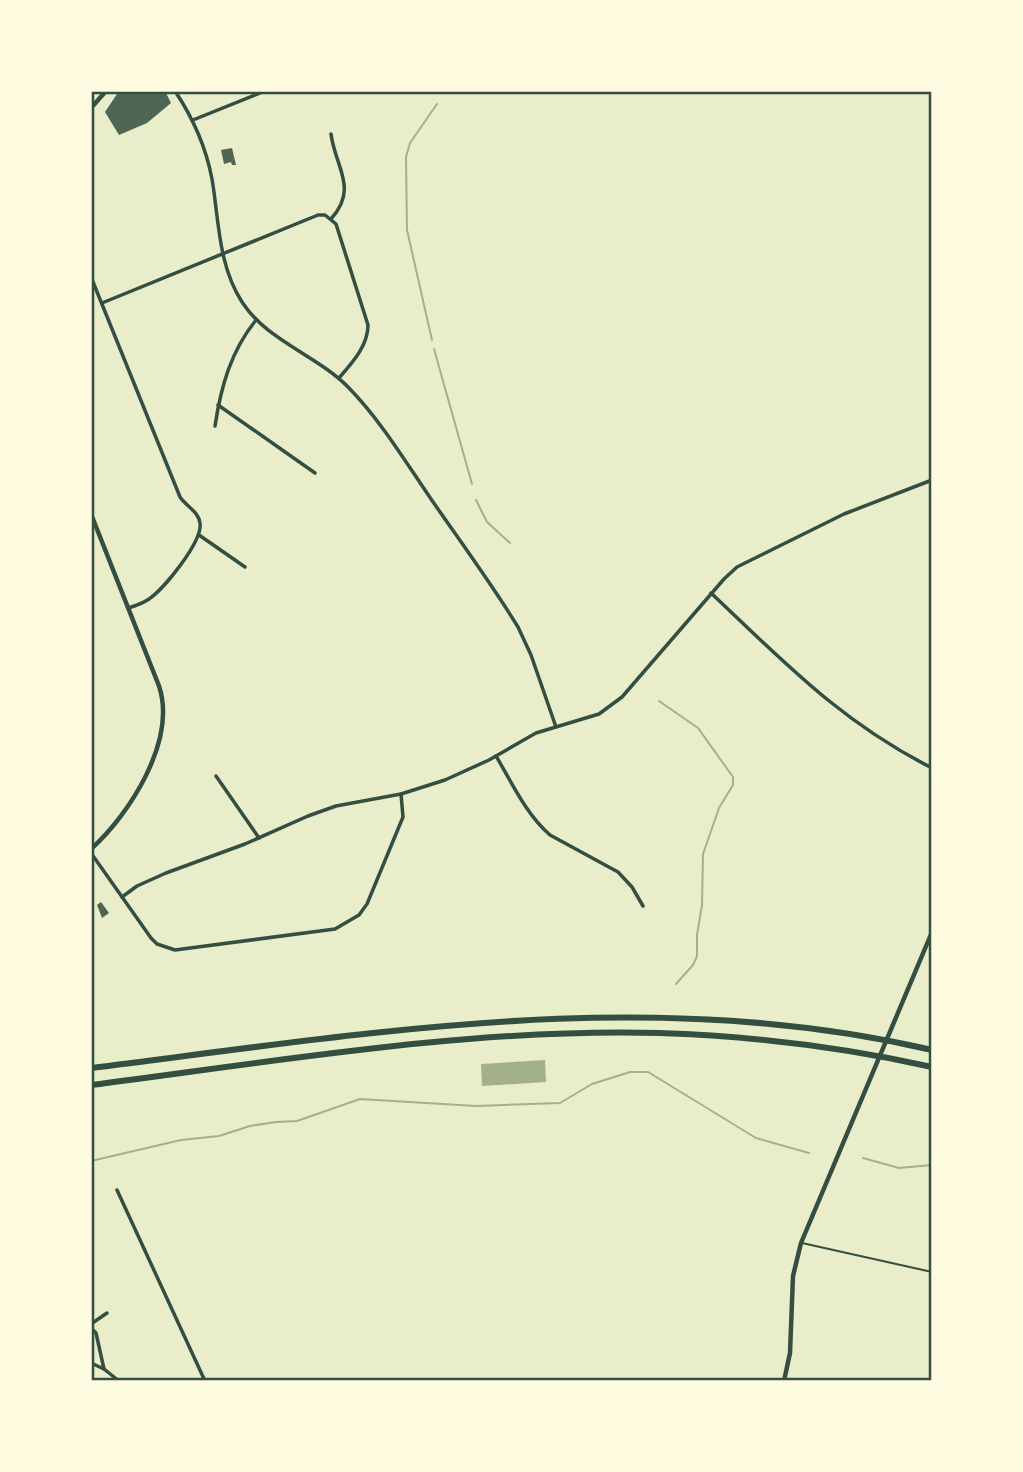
<svg xmlns="http://www.w3.org/2000/svg" width="1023" height="1472" font-family="'Crimson Pro',serif">
<style>
.water{fill:#a3b18a}
.lines{fill:none;stroke-linecap:round;stroke-linejoin:round}
.stream{stroke:#a3b18a;stroke-width:2}
.building{fill:#4f6655}
.service{stroke:#344e41;stroke-width:2}
.minor{stroke:#344e41;stroke-width:3.5}
.secondary{stroke:#344e41;stroke-width:4.5}
.motorway{stroke:#344e41;stroke-width:6}
.neatline{fill:none;stroke:#344e41;stroke-width:2.5}
</style>
<rect width="100%" height="100%" fill="#e9edc9"/>
<polygon class="water" points="545,1060 546,1082 482,1086 481,1064"/>
<g class="lines">
<g class="stream">
<polyline points="432,340 407,230 406,157 410,143 437,104"/>
<polyline points="434,349 472,484"/>
<polyline points="476,500 487,522 510,543"/>
<polyline points="659,701 698,728 733,777 733,785 719,808 703,854 702,905 697,935 697,956 693,965 676,984"/>
<polyline points="863,1158 899,1168 932,1165"/>
<polyline points="91,1161 181,1140 219,1136 250,1126 276,1122 297,1121 360,1099 476,1106 560,1103 592,1084 630,1072 648,1072 756,1138 809,1153"/>
</g>
</g>
<g class="building">
<polygon points="119,91 165,91 171,103 147,123 119,135 105,112"/>
<polygon points="232,148 236,165 232,165 231,162 224,164 221,150"/>
<polygon points="101,902 109,913 102,918 97,905"/>
</g>
<g class="lines">
<polyline class="service" points="802,1243 932,1272"/>
<g class="minor">
<path d="M175,91C193,118 206,147 212,179C219,220 218,265 242,302C267,341 317,355 349,388C381,421 405,461 431,499C460,541 491,583 518,627L531,655L556,727"/>
<polyline points="193,120 265,91"/>
<path d="M331,134C335,167 359,188 331,219"/>
<path d="M91,277L180,497C186,506 199,512 200,523C203,541 164,589 149,599C142,604 135,606 128,608"/>
<path d="M102,303L318,215H325L336,224L368,325C368,346 352,363 339,378"/>
<polyline points="218,405 315,473"/>
<path d="M215,426C221,386 231,351 256,320"/>
<polyline points="199,535 245,567"/>
<path d="M711,593C784,662 841,722 932,768"/>
<path d="M496,756C512,783 526,814 550,835L618,872L632,887L643,906"/>
<polyline points="216,776 259,838"/>
<polyline points="91,853 151,938 157,944 175,950 335,929 359,915 367,904 403,817 401,794"/>
<polyline points="122,897 137,886 166,873 245,844 308,816 336,806 401,794 445,780 489,760 536,733 599,714 622,697 724,579 737,567 844,514 932,480"/>
<polyline points="117,1190 205,1381"/>
<polyline points="91,1324 107,1313"/>
<polyline points="91,1328 96,1333 104,1369"/>
<polyline points="91,1363 104,1369 119,1381"/>
</g>
<g class="secondary">
<polyline points="91,108 106,91"/>
<path d="M91,514L159,686C177,740 130,814 91,849"/>
<polyline points="784,1381 790,1353 793,1276 801,1243 932,932"/>
</g>
<g class="motorway">
<path d="M91,1068C372,1033 652,984 932,1050"/>
<path d="M91,1085C278,1061 471,1028 659,1033C751,1036 842,1047 932,1067"/>
</g>
</g>
<rect width="1023" height="1472" fill="none" stroke="#fefae0" stroke-width="186"/>
<rect x="93" y="93" width="837" height="1286" class="neatline"/>
</svg>
